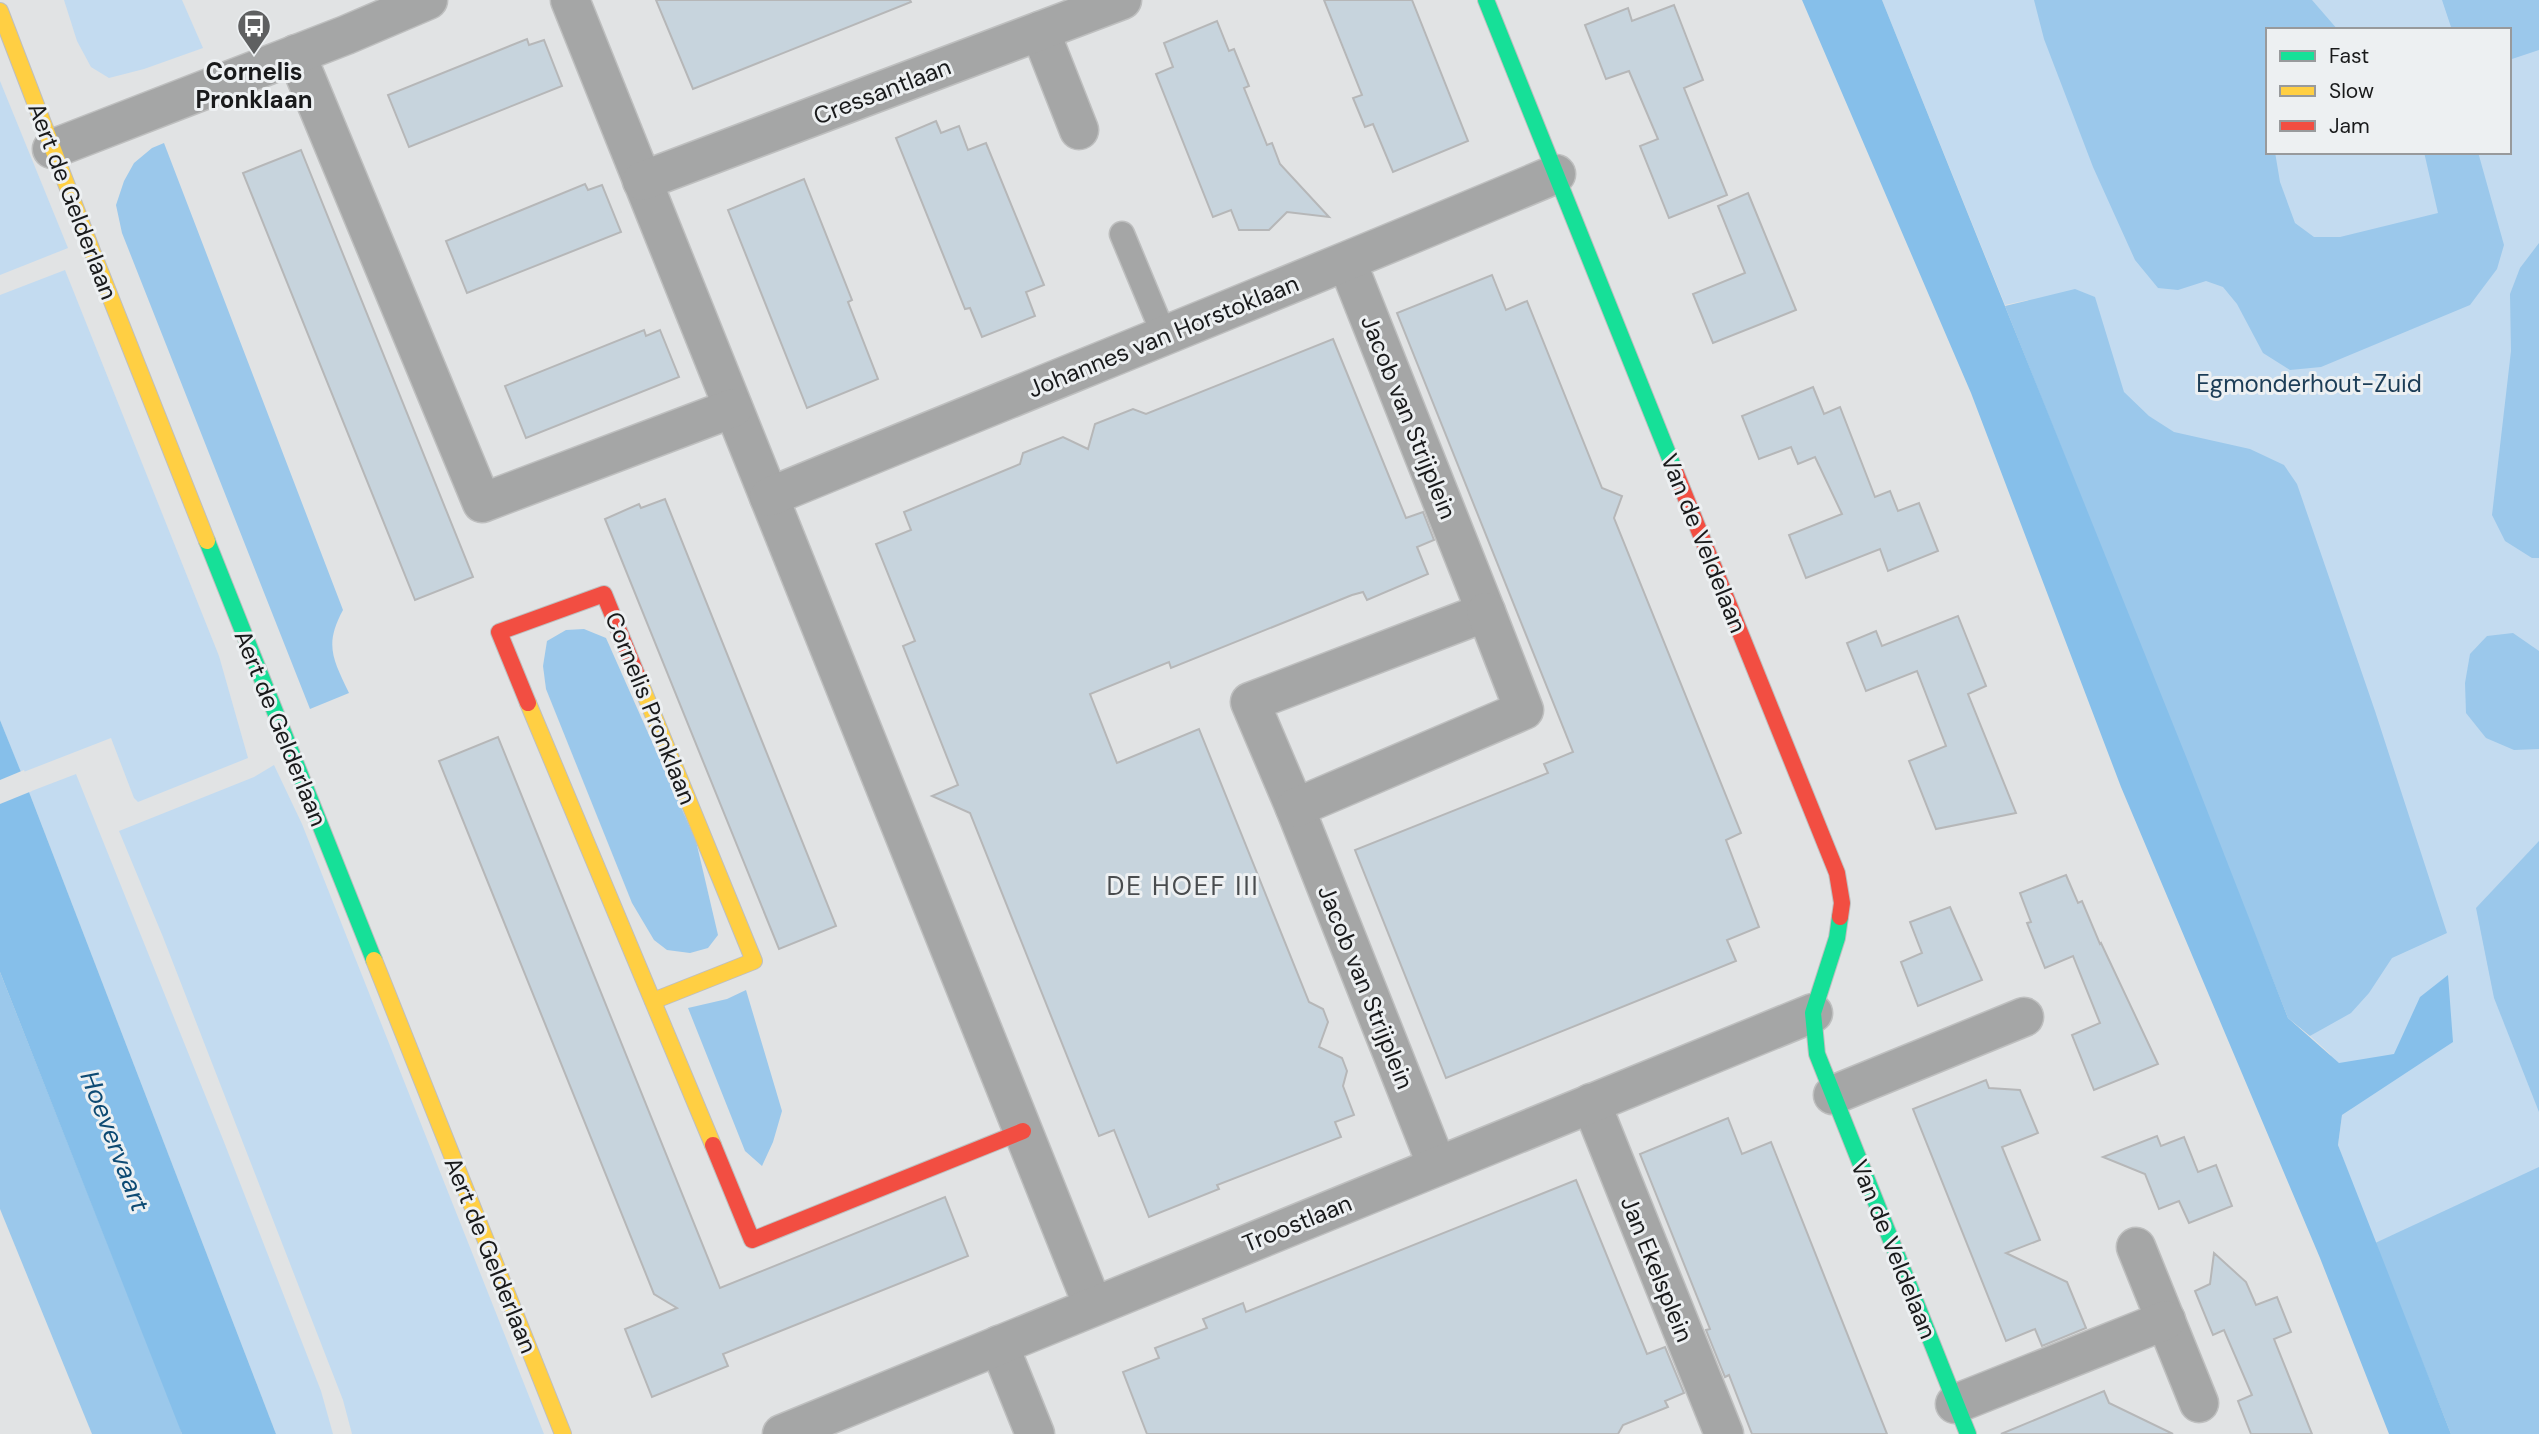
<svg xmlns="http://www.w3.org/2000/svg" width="2539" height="1434" font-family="'DM Sans',sans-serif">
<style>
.green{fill:#c3dbf0;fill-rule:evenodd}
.forest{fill:#9bc8eb}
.water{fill:#86bfea}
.pier{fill:#e1e3e4}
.building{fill:#c7d4dd;stroke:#b6b7b8;stroke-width:2}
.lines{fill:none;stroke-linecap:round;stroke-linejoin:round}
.lane-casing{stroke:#bebfbf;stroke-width:27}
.street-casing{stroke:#bebfbf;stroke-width:41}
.fast-casing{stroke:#bebfbf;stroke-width:18}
.slow-casing{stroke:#bebfbf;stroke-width:18}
.jam-casing{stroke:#bebfbf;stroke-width:18}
.lane{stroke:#a5a6a6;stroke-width:24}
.street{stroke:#a5a6a6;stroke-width:38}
.fast{stroke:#16e098;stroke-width:16}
.slow{stroke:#ffcf43;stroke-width:16}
.jam{stroke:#f24e42;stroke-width:16}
.labels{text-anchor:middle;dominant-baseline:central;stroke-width:6;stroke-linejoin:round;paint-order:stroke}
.poi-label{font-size:24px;font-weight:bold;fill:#191a1b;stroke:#edf0f2}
.street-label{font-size:24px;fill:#191a1b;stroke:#edf0f2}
.park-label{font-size:24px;fill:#1c3d57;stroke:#edf0f2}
.neighbourhood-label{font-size:26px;letter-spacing:2px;fill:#494c4e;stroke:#edf0f2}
.water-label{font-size:26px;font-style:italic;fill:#0d4a73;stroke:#edf0f2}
</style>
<rect width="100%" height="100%" fill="#e1e3e4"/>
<g class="green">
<polygon points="64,0 182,0 203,48 144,69 109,78 91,67 77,41"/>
<path d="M1882,0H2539V1434L2400,1232L2375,1243L2338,1145L2342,1115L2351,1109L2330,1054L2310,1036L2320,1030L2028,300L2005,305ZM2268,30H2509V152H2268Z"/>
<polygon points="0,81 68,248 0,275"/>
<polygon points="65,270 219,656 248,758 138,802 134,798 111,738 21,773 0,720 0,295"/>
<polygon points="274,765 302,824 544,1434 352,1434 343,1400 163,937 119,831 254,777"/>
<polygon points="76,774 224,1142 321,1391 333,1434 276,1434 29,792"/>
</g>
<g class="forest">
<polygon points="2034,0 2312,0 2338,30 2268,30 2268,152 2275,152 2280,182 2295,223 2314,237 2340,237 2438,213 2424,152 2478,152 2504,245 2497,269 2470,305 2321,367 2290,370 2263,353 2237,304 2223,287 2206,281 2178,290 2158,288 2135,260 2093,167 2044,39"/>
<polygon points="2442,0 2539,0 2539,50 2509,60 2509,30 2452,30"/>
<path d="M164,143L343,610C324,645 333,659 349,693L310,709L122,233L116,205L124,181L134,163L152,148Z"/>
<polygon points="2539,243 2539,558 2532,558 2505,541 2492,515 2511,351 2510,294 2520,268"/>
<polygon points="2075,289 2095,297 2124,392 2149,416 2174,432 2250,449 2284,465 2297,484 2375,711 2447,933 2392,958 2369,993 2351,1013 2310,1036 2288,1018 2005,306"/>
<polygon points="584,629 606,638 696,841 718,935 708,948 690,953 667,950 654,940 632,903 546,689 543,666 547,641 566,630"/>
<polygon points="2513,633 2539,651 2539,749 2514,750 2486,738 2466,713 2465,683 2470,654 2487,636"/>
<polygon points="2539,841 2539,1112 2494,998 2476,908"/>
<polygon points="0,972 179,1424 182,1434 92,1434 0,1209"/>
<polygon points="746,990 782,1111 773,1142 762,1166 745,1151 688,1008 727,999"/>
<polygon points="2539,1167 2539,1434 2451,1434 2375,1243"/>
</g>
<g class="water">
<polygon points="1802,0 1882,0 2187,759 2288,1018 2339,1063 2394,1054 2420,997 2448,975 2453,1042 2342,1115 2338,1145 2451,1434 2389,1434 2320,1258 2121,787 1971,393"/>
<polygon points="0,720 29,792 276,1434 182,1434 0,972"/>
</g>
<polygon class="pier" points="24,770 32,791 0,804 0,780"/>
<g class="building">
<polygon points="656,0 910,0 911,2 693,89"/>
<polygon points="1324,0 1412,0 1468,141 1393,172 1373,124 1365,127 1353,98 1362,95"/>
<polygon points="1674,5 1703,80 1684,88 1727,195 1669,218 1640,146 1658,139 1629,71 1606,79 1585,25 1628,8 1632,21"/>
<polygon points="1217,21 1229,51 1234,49 1249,86 1244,88 1267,145 1272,143 1280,164 1329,217 1287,212 1269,230 1239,230 1231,210 1213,217 1156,74 1173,67 1164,43"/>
<polygon points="527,39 529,45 544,40 562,86 409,147 388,95"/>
<polygon points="936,121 941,133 959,126 968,150 986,143 1044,285 1026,292 1035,316 982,337 970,308 965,309 896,138"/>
<polygon points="301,150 473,577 415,600 243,173"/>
<polygon points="804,179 852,300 848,302 878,379 807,408 728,210"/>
<polygon points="585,184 588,190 602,185 621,232 467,293 446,241"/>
<polygon points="1748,193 1796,310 1713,343 1693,294 1745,273 1718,206"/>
<polygon points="1492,275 1506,310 1527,301 1602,488 1622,496 1614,518 1741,833 1726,840 1759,927 1727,940 1736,961 1446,1078 1355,850 1548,773 1544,764 1573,752 1397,313"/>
<polygon points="644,330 646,336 660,330 679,377 526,438 505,386"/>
<polygon points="1333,339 1406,518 1423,512 1434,540 1417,547 1428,574 1367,600 1363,592 1352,595 1171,668 1169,662 1090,694 1117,763 1199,729 1309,1002 1323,1009 1328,1022 1319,1047 1342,1058 1347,1071 1343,1086 1354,1115 1335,1122 1341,1137 1217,1185 1219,1189 1149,1217 1114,1130 1099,1136 970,813 932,796 958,785 903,646 915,641 876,544 911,530 904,512 1020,464 1023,453 1063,437 1088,449 1095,424 1133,409 1146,414"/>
<polygon points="1813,387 1824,414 1840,407 1875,497 1890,491 1898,511 1919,503 1938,551 1888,571 1880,549 1806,578 1789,535 1842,514 1815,457 1798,464 1791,447 1759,459 1742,416"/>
<polygon points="665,499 836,926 779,949 605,519 639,504 641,508"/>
<polygon points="1958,616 1986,686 1968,694 2016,813 1936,829 1909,761 1946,746 1917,671 1866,691 1847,643 1876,631 1882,646"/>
<polygon points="498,737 720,1288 945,1197 968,1256 723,1354 728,1366 652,1397 625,1329 677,1308 654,1294 439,761"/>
<polygon points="2066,875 2078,903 2082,901 2100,944 2101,943 2158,1064 2094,1090 2072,1035 2100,1023 2073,956 2045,968 2027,923 2031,922 2020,893"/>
<polygon points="1950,907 1982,980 1918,1006 1901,962 1922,953 1910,922"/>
<polygon points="1986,1080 1989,1088 2020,1090 2038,1133 2002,1147 2040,1240 2006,1253 2067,1282 2086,1328 2042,1346 2035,1329 2006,1341 1913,1109"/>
<polygon points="1728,1118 1742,1154 1771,1142 1887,1434 1752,1434 1729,1375 1725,1377 1706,1330 1710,1329 1640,1154"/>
<polygon points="2157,1136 2161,1146 2184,1137 2198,1172 2216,1165 2232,1206 2189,1223 2179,1201 2159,1209 2145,1174 2103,1157"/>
<polygon points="1576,1180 1647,1354 1665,1347 1684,1393 1665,1401 1668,1407 1623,1425 1618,1434 1147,1434 1123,1372 1159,1358 1155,1348 1207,1328 1203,1319 1243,1303 1246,1312"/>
<polygon points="2214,1253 2246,1282 2256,1305 2277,1297 2291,1332 2274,1339 2312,1434 2251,1434 2238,1401 2252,1395 2224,1330 2213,1335 2195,1291 2210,1284"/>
<polygon points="2104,1391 2109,1403 2173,1434 2001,1434"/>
</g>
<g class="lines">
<g class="lane-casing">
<polyline id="lane" points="1122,234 1164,335"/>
</g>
<g class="street-casing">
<g id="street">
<polyline points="570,0 1093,1306"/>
<polyline points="1040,31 1079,130"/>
<polyline points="296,54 482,503 733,408"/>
<polyline points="52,149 346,35 428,0"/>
<polyline points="642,181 1122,0"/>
<polyline points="1347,262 1486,612 1250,702 1295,808 1437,1166"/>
<path d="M769,497C1031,389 1295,284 1556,174"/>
<polyline points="1295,808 1524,710 1486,612"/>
<polyline points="1833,1095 2024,1017"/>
<polyline points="1591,1103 1724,1434"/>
<polyline points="2136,1247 2199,1403"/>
<polyline points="999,1345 1035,1434"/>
<polyline points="1955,1404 2166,1320"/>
<polyline points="782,1434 1813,1013"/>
</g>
</g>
<g class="fast-casing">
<g id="fast">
<polyline points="1486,0 1675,471"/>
<polyline points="207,541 374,960"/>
<polyline points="1840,917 1837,938 1813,1013 1817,1054 1968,1434"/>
</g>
</g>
<g class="slow-casing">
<g id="slow">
<polyline points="0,11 92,251 207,541"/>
<polyline points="637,675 754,961 653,1001"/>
<polyline points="528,703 713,1145"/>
<polyline points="374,960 563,1434"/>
</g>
</g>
<g class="jam-casing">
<g id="jam">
<polyline points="1675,471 1837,873 1842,903 1840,917"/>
<polyline points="528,703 499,632 604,594 637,675"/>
<polyline points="713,1145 752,1240 1023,1131"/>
</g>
</g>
<use href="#lane" class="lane"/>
<use href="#street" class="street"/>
<use href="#fast" class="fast"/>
<use href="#slow" class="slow"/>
<use href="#jam" class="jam"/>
</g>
<defs>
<g id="bus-pin" transform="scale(1.75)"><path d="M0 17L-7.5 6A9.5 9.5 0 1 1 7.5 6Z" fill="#5f6061" stroke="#edf0f2"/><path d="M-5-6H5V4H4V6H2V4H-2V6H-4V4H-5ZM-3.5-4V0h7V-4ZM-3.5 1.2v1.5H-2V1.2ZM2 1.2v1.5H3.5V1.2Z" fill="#fff"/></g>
</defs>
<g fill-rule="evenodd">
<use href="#bus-pin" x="254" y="26"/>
</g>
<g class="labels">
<g class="poi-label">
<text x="254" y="71">Cornelis<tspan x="254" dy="28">Pronklaan</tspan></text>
</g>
<g class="street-label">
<text transform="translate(882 91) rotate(-21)">Cressantlaan</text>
<text transform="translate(73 201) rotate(69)">Aert de Gelderlaan</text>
<text transform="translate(1163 336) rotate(-22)">Johannes van Horstoklaan</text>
<text transform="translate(1409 417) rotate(68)">Jacob van Strijplein</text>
<text transform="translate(1704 543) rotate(68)">Van de Veldelaan</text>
<text transform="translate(651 708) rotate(68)">Cornelis Pronklaan</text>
<text transform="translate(281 728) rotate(68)">Aert de Gelderlaan</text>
<text transform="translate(1366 987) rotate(68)">Jacob van Strijplein</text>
<text transform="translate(1297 1223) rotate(-22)">Troostlaan</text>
<text transform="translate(1894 1249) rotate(68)">Van de Veldelaan</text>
<text transform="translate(491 1255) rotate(68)">Aert de Gelderlaan</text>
<text transform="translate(1657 1269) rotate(68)">Jan Ekelsplein</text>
</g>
<g class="park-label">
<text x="2309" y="383">Egmonderhout-Zuid</text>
</g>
<g class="neighbourhood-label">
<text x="1183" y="886">DE HOEF III</text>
</g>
<g class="water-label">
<text transform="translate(115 1141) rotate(69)">Hoevervaart</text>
</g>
</g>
<rect x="2266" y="28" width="245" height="126" fill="#edf0f2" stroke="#989a9c" stroke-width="2"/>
<rect x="2280" y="51" width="35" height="10" fill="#16e098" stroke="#989a9c" stroke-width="2"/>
<text x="2329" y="63" font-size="21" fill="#191a1b">Fast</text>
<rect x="2280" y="86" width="35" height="10" fill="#ffcf43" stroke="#989a9c" stroke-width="2"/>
<text x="2329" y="98" font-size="21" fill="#191a1b">Slow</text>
<rect x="2280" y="121" width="35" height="10" fill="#f24e42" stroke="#989a9c" stroke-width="2"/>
<text x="2329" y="133" font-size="21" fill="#191a1b">Jam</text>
</svg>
